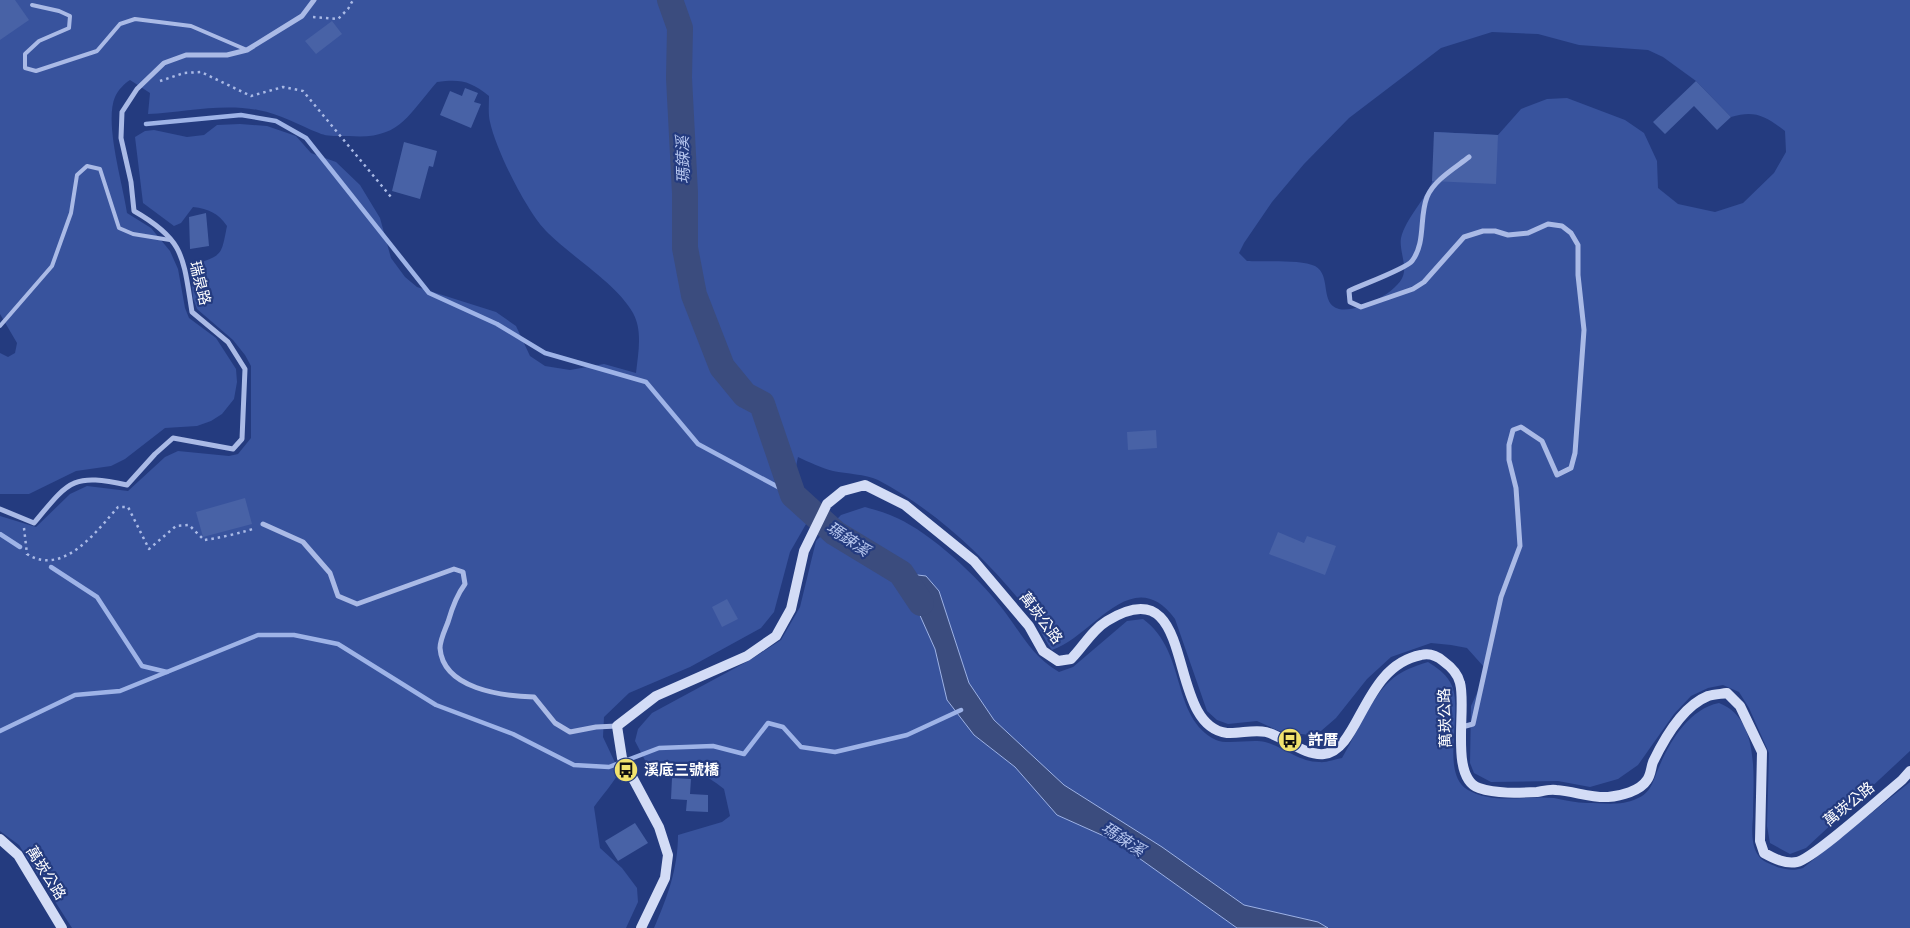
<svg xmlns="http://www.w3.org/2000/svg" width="1910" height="928" font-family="Cabin,'Noto Sans TC',sans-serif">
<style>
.green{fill:#38539d;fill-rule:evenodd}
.water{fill:#3b4c7e;stroke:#9eb3e7}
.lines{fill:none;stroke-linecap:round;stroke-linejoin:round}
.stream{stroke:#9eb3e7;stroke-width:4.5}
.river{stroke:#3b4c7e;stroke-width:26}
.building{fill:#4862a6}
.path{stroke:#aabae6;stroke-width:2.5;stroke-dasharray:2.5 4;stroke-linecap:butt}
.lane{stroke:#aabae6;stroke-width:4}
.street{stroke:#aabae6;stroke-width:5}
.secondary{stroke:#d3dcf6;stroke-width:10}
.labels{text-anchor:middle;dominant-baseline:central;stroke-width:4.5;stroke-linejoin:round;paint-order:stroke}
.street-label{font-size:15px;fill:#fff;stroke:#243b7f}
.poi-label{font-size:15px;font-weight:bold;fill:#fff;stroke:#243b7f;text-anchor:start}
.water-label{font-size:16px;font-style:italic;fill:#b5c5ee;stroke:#243b7f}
</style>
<rect width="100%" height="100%" fill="#243b7f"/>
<g class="green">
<path d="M0,0H1910V751L1806,848L1790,854L1770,843L1767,826L1769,753L1749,708L1739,692L1723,685L1708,688L1691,696L1674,714L1638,765L1618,779L1590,787L1558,781L1491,782L1474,773L1470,763L1471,706L1483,680L1484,667L1467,648L1451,645L1431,643L1391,657L1367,679L1336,718L1321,731L1309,735L1279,731L1257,721L1228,724L1217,720L1207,711L1175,619C1132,561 1092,638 1052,650C1042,637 1037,621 1026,608C986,558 935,510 878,480C865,474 847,474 833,471C821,468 809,462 798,457C789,493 812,485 817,505L790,552L774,612L761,628L690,667L629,693L604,717L603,737L619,771C617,779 600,798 594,807L600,848L622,868L637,888L638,902L626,928H72L19,845L0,831V516L36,527L70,494L87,486L128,491L165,457L178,451L229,456L238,454L251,438V366L245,355L233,340L197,309L193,298L191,270L193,265C223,255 221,256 227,226C218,213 209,209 193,207L181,223L174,226L143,203L135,137L145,131L154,130L187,137L204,135L217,125L240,124L267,126L296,136L311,153L336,162L360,185L380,218L391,258L405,277L417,287L496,312L516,326L530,356L545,366L570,370L604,364L636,373C638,354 643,331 633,313C617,284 572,257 548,233C527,213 496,150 490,122C488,114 489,104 489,96C470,81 461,79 437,82C407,116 400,140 349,136C340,136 327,137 319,133C298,125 281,114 258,110C222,103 184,112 148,114L150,93L130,80C124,84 118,90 115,97C104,123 123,184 127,213L151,228L170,251L178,269L185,308L189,318L216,338L236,369L237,382L234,399L222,414L211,421L197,426L165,428L125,459L111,466L76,471L29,494H0V353L8,357L15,353L17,343L0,314ZM1492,32L1538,34L1579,45L1648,50L1663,57L1696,81L1731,117C1755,110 1765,116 1785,131L1786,152L1774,173L1743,203L1715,212L1678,204L1658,188L1657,161L1644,133L1625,120L1567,98L1547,99L1521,109L1498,135L1434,132C1434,145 1436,170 1432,182C1425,200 1406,218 1401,238C1399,250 1407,265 1403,276C1397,293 1357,313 1339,309C1319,304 1332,275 1315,266C1301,259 1263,262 1247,261L1239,253L1244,243L1272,202L1304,164L1349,118L1441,48Z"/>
<path d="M865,507C875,510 887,513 897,518C932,534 978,577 1001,607C1021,632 1030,655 1059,672L1073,667L1127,621L1143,619C1188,652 1170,717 1216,740C1227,745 1252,739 1265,742C1284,747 1299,762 1319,762C1326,763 1335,759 1342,758C1356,735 1370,699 1390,681C1400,671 1415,666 1428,662C1436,667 1445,673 1450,682C1466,708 1438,773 1468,790C1494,805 1526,795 1554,798C1565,800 1576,803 1587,803C1603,803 1622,806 1636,799C1652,793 1653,780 1659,767C1670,741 1689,709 1719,703C1761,719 1753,780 1753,817C1752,829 1751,845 1758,855C1761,861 1771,864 1777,867C1787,870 1794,871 1803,868L1910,782V928H1328L1318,922L1244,905L1162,847L1064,785L994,720L969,683L939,591L926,576L902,573L935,649L947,700L974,735L1015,767L1057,815L1115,841L1237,928H654C667,898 678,869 678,835L722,822L730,816L724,789C695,766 685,769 650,770L635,741L638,729L652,713L750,660L781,640L800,607L816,541L841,515Z"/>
</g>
<polygon class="water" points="901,573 926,576 939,591 969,683 994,720 1064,785 1162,847 1244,905 1318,922 1328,928 1237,928 1115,841 1057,815 1015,767 974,735 947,700 935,649"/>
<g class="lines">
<g class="stream">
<polyline points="146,124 241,115 276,121 306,138 429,293 497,324 545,353 646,382 698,444 793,495"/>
<polyline points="0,534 20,547"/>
<polyline points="51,567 97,597 142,666 167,672"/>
<polyline points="0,731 75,695 120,691 258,635 294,635 338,644 436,705 513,734 574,765 609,767 659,748 713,746 744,754 768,723 783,727 801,747 835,752 907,735 961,710"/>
</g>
<polyline class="river" points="670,0 680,28 679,78 685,193 685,248 694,295 722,367 745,395 762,404 793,495 835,533 901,573 921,603"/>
</g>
<g class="building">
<polygon points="0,0 15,0 29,20 0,40"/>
<polygon points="332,21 342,34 316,54 305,41"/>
<polygon points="1696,81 1731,117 1717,130 1694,106 1665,134 1653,122"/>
<polygon points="465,88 478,93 474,102 481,104 471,128 440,115 450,91 462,96"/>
<polygon points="1434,132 1498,135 1496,184 1432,181"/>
<polygon points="404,142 437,151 433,167 429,166 420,199 392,191"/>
<polygon points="206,213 209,246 190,249 189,217"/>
<polygon points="1156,430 1157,448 1128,450 1127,432"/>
<polygon points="245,498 252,524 203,537 196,512"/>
<polygon points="1278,532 1304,543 1307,536 1336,546 1325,575 1269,554"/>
<polygon points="727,599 738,619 722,627 712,607"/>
<polygon points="672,778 691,779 690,794 708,795 708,812 686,811 687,800 671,799"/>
<polygon points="635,823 648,843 618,861 605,841"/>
</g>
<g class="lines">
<g class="path">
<polyline points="313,17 338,19 348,9 353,0"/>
<polyline points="160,81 184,73 201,72 251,96 283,87 303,91 391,197"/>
<path d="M24,528L27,554C63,577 97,531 118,507H128L149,549L176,526L189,525L204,540C214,539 246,532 255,528"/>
</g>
<g class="lane">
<polyline points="32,5 59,11 70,16 69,28 39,41 25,54 25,68 36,71 97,51 120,24 135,19 191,26 247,50"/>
<polyline points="0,326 52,266 71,213 77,175 87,166 100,169 119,228 133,234 170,240"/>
</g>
<g class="street">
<path d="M0,509L34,523C69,481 72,473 127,485L155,454L173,438L233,449L242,439L245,369L228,342L192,312C183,257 185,240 134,211L131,182L121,138L122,112L137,89L164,63L186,55H227L247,50L302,16L314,0"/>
<path d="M263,524L303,542L330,573L338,596L357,604L454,569L463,572L465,584C456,596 452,608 448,622C445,630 440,640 440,648C443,689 502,696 534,697L555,723L570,732L596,727L617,726"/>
<path d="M1462,727L1473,724L1501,597L1520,546L1516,488L1509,460V445L1513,430L1521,427L1542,441L1557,475L1571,468L1575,453L1584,330L1578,275V245L1571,233L1562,226L1548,224L1528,233L1508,235L1495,231H1483L1464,237L1424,282L1413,289L1361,307L1350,302L1349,291C1361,285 1406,269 1412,261C1426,243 1419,217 1427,197C1434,180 1455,168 1469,157"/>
</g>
<g class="secondary">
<polyline points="0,839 18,855 62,928"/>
<path d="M641,928L665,878L668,855L659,827L622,758L617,726L656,696L747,656L776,636L791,609L804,551L827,504L843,491L865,485L905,505L974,561L1029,626L1043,651L1058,661L1071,659C1083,647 1092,630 1107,621C1200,564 1163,726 1227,733C1240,734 1253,729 1266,732C1285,737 1304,756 1324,754C1360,750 1363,666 1421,655C1429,653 1437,656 1443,661C1450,666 1458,674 1460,683C1467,707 1449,778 1479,788C1497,794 1518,793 1537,792C1543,791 1550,789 1556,790C1574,791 1590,798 1608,797C1621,796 1640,791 1647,780C1651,775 1651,767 1653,762C1664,739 1683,706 1708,696C1714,694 1722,694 1727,693L1740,706L1762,752L1760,841L1764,853C1775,859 1785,864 1797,862C1813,859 1885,794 1902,780L1910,771"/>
</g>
</g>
<defs>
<g id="bus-disc" transform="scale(1.25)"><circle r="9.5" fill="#f1e26d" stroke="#243b7f"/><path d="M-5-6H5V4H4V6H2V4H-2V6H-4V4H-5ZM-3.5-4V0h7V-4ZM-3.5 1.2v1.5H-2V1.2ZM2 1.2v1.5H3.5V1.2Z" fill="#111"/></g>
</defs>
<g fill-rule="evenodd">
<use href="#bus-disc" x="1290" y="740"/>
<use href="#bus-disc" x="626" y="770"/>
</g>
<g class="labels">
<g class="street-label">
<text transform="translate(200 283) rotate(76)">瑞泉路</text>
<text transform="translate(1041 618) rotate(53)">萬崁公路</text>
<text transform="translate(1445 718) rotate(-92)">萬崁公路</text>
<text transform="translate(1849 804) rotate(-39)">萬崁公路</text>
<text transform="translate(46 873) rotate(58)">萬崁公路</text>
</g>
<g class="poi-label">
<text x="1308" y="740">許厝</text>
<text x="644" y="770">溪底三號橋</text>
</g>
<g class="water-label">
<text transform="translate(683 160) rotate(-91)">瑪鋉溪</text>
<text transform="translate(848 539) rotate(34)">瑪鋉溪</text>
<text transform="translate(1123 839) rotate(33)">瑪鋉溪</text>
</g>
</g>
</svg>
